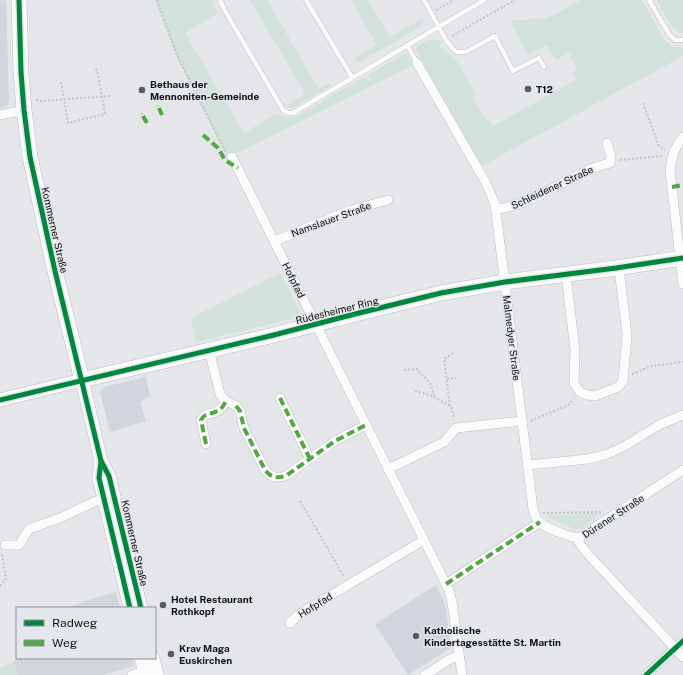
<svg xmlns="http://www.w3.org/2000/svg" width="683" height="675" font-family="'Public Sans',sans-serif">
<style>
.built{fill:#d0d6dc}
.green{fill:#d2e2da}
.lines{fill:none;stroke-linecap:round;stroke-linejoin:round}
.lane-casing{stroke:#bcbec0;stroke-width:5.5}
.street-casing{stroke:#bcbec0;stroke-width:10}
.secondary-casing{stroke:#bcbec0;stroke-width:14}
.primary-casing{stroke:#bcbec0;stroke-width:16}
.path{stroke:#c4c4c5;stroke-width:2;stroke-dasharray:2 2;stroke-linecap:butt}
.lane{stroke:#fbfbfc;stroke-width:4.5}
.street{stroke:#fbfbfc;stroke-width:9}
.secondary{stroke:#fbfbfc;stroke-width:13}
.primary{stroke:#fbfbfc;stroke-width:15}
.quiet{stroke:#51a842;stroke-width:4;stroke-dasharray:8 4;stroke-linecap:butt}
.cycleway-casing{stroke:#e3e6ea;stroke-width:8}
.cycleway{stroke:#00873e;stroke-width:5}
.poi-dot{fill:#5a5b5d;stroke:#e3e6ea;stroke-width:1.5}
.labels{text-anchor:middle;dominant-baseline:central;stroke-width:3;stroke-linejoin:round;paint-order:stroke}
.poi-label{font-size:10px;font-weight:bold;fill:#0f1011;stroke:#e3e6ea;text-anchor:start}
.street-label{font-size:10px;fill:#0f1011;stroke:#e3e6ea}
</style>
<rect width="100%" height="100%" fill="#e4e6e9"/>
<g class="built">
<polygon points="0,0 6,1 9,103 6,106 0,108"/>
<polygon points="146,377 150,396 140,402 146,421 110,432 100,392 104,387"/>
<polygon points="436,585 445,603 451,648 408,675 375,624"/>
<polygon points="116,592 120,608 66,608 105,595"/>
<polygon points="20,658 132,658 134,666 103,675 18,675 13,662"/>
</g>
<g class="green">
<polygon points="155,0 213,0 213,5 218,13 185,33 244,133 277,113 284,117 295,117 366,76 370,82 371,81 368,75 404,54 408,56 413,65 227,158 176,56"/>
<polygon points="250,0 267,0 319,89 331,82 331,86 292,108 286,106 305,94"/>
<polygon points="351,0 368,0 390,37 423,18 423,22 420,27 358,63 355,58 377,45"/>
<path d="M581,0H642L665,41L673,47L683,48V56L482,166L416,51L417,46C426,41 433,36 442,43L439,46L441,48L444,47L446,49L444,50L445,52L447,51L458,63L476,94L473,97L486,120L489,119L493,126L577,79L573,72L577,69L569,53L556,60L547,45L528,55L510,21L547,18Z"/>
<path d="M657,0H683V33C670,31 663,10 657,0Z"/>
<polygon points="280,273 300,311 296,318 196,342 191,318"/>
<polygon points="601,513 580,529 572,528 548,517 548,515"/>
<polygon points="13,662 18,675 0,675 0,668"/>
</g>
<g class="lines">
<g class="lane-casing">
<g id="lane">
<polyline points="220,0 224,9 283,110 288,113 293,113 484,0"/>
<polyline points="306,0 352,77"/>
<polyline points="424,0 446,40 453,49 457,52 466,52 495,36 513,71 539,58 544,67"/>
<polyline points="649,0 669,34 675,40 683,40"/>
<polyline points="407,45 417,63"/>
</g>
</g>
<g class="street-casing">
<g id="street">
<path d="M417,63L486,183L495,204L533,509C534,513 535,517 538,521C544,527 572,539 580,537L683,470"/>
<polyline points="0,115 24,110"/>
<path d="M683,137C674,147 671,158 670,171L683,284"/>
<polyline points="232,157 449,590 452,602 462,675"/>
<path d="M496,209C537,205 570,172 610,163L611,157L607,143"/>
<polyline points="275,241 348,211 388,200"/>
<polyline points="566,275 575,350 574,383 580,392 587,395 595,396 618,387 623,381 627,335 619,268"/>
<path d="M209,350L220,394L226,401L237,406L240,411L244,428L265,470C271,478 278,479 287,475L335,441L366,425"/>
<polyline points="280,398 310,459"/>
<path d="M206,444L201,420C205,412 211,415 217,411C222,409 224,405 226,401"/>
<polyline points="528,465 588,459 605,455 623,447 661,424 683,415"/>
<polyline points="388,469 444,442 456,428 522,421"/>
<polyline points="576,538 586,552 683,657"/>
<polyline points="5,545 19,545 29,529 60,518 94,502 109,497"/>
<polyline points="446,584 540,522"/>
<polyline points="290,623 299,614 424,540"/>
<polyline points="132,675 150,669"/>
<polyline points="425,675 450,659 459,656"/>
<polyline points="646,675 683,641"/>
</g>
</g>
<g class="secondary-casing">
<g id="secondary">
<polyline points="0,400 82,380 101,461 109,476 141,608"/>
<polyline points="101,461 99,478 130,608"/>
<polyline points="141,658 146,675"/>
<polyline points="153,658 157,675"/>
</g>
</g>
<g class="primary-casing">
<polyline id="primary" points="19,0 21,72 24,110 30,157 55,271 82,380 274,335 351,315 441,293 505,282 616,268 683,258"/>
</g>
<g class="path">
<polyline points="157,0 177,55 225,151"/>
<polyline points="436,10 454,0"/>
<polyline points="452,36 515,0"/>
<polyline points="61,82 68,123 105,114 98,74 95,67"/>
<polyline points="36,100 41,101 110,96"/>
<polyline points="643,103 659,146 665,150"/>
<polyline points="157,105 159,108"/>
<polyline points="141,113 143,116"/>
<polyline points="620,160 663,156"/>
<polyline points="453,353 444,359 450,406 452,408 454,419"/>
<polyline points="404,370 417,369 430,383 435,398"/>
<polyline points="632,374 652,366 683,362"/>
<polyline points="447,379 456,378"/>
<polyline points="415,391 430,395 450,406"/>
<polyline points="531,421 568,405 574,399"/>
<polyline points="300,501 344,577"/>
<polyline points="543,513 601,512"/>
<polyline points="0,586 6,579 2,554"/>
</g>
<use href="#lane" class="lane"/>
<use href="#street" class="street"/>
<use href="#secondary" class="secondary"/>
<use href="#primary" class="primary"/>
<g class="quiet">
<polyline points="159,108 162,115"/>
<polyline points="143,116 147,123"/>
<polyline points="203,135 218,148 225,160 238,168"/>
<polyline points="672,187 683,185"/>
<polyline points="280,398 310,459"/>
<path d="M236,406L240,411L244,428L265,470C271,478 278,479 287,475L335,441L366,425"/>
<path d="M206,444L201,420C205,412 211,415 217,411C222,409 224,405 226,401"/>
<polyline points="446,584 540,522"/>
</g>
<g class="cycleway-casing">
<g id="cycleway">
<polyline points="19,0 21,72 24,110 30,157 55,271 101,461 109,476 141,608"/>
<polyline points="0,400 274,335 351,315 441,293 505,282 616,268 683,258"/>
<polyline points="101,461 99,478 130,608"/>
<polyline points="646,675 683,641"/>
</g>
</g>
<use href="#cycleway" class="cycleway"/>
</g>
<g class="poi-dot">
<circle cx="528" cy="89" r="4"/>
<circle cx="142" cy="90" r="4"/>
<circle cx="163" cy="605" r="4"/>
<circle cx="416" cy="636" r="4"/>
<circle cx="171" cy="654" r="4"/>
</g>
<g class="labels">
<g class="poi-label">
<text x="150" y="84">Bethaus der<tspan x="150" dy="12">Mennoniten-Gemeinde</tspan></text>
<text x="536" y="89">T12</text>
<text x="171" y="599">Hotel Restaurant<tspan x="171" dy="12">Rothkopf</tspan></text>
<text x="424" y="630">Katholische<tspan x="424" dy="12">Kindertagesstätte St. Martin</tspan></text>
<text x="179" y="648">Krav Maga<tspan x="179" dy="12">Euskirchen</tspan></text>
</g>
<g class="street-label">
<text transform="translate(552 187) rotate(-25)">Schleidener Straße</text>
<text transform="translate(331 219) rotate(-20)">Namslauer Straße</text>
<text transform="translate(55 230) rotate(77)">Kommerner Straße</text>
<text transform="translate(294 280) rotate(64)">Hofpfad</text>
<text transform="translate(337 310) rotate(-14)">Rüdesheimer Ring</text>
<text transform="translate(512 338) rotate(83)">Malmedyer Straße</text>
<text transform="translate(613 516) rotate(-33)">Dürener Straße</text>
<text transform="translate(135 543) rotate(77)">Kommerner Straße</text>
<text transform="translate(315 605) rotate(-32)">Hofpfad</text>
</g>
</g>
<rect x="16" y="607" width="140" height="52" fill="#e3e6ea" stroke="#8e9093"/>
<rect x="24" y="620" width="20" height="6" fill="#00873e" stroke="#8e9093"/>
<text x="52" y="627" font-size="12" fill="#0f1011">Radweg</text>
<rect x="24" y="640" width="20" height="6" fill="#51a842" stroke="#8e9093"/>
<text x="52" y="647" font-size="12" fill="#0f1011">Weg</text>
</svg>
